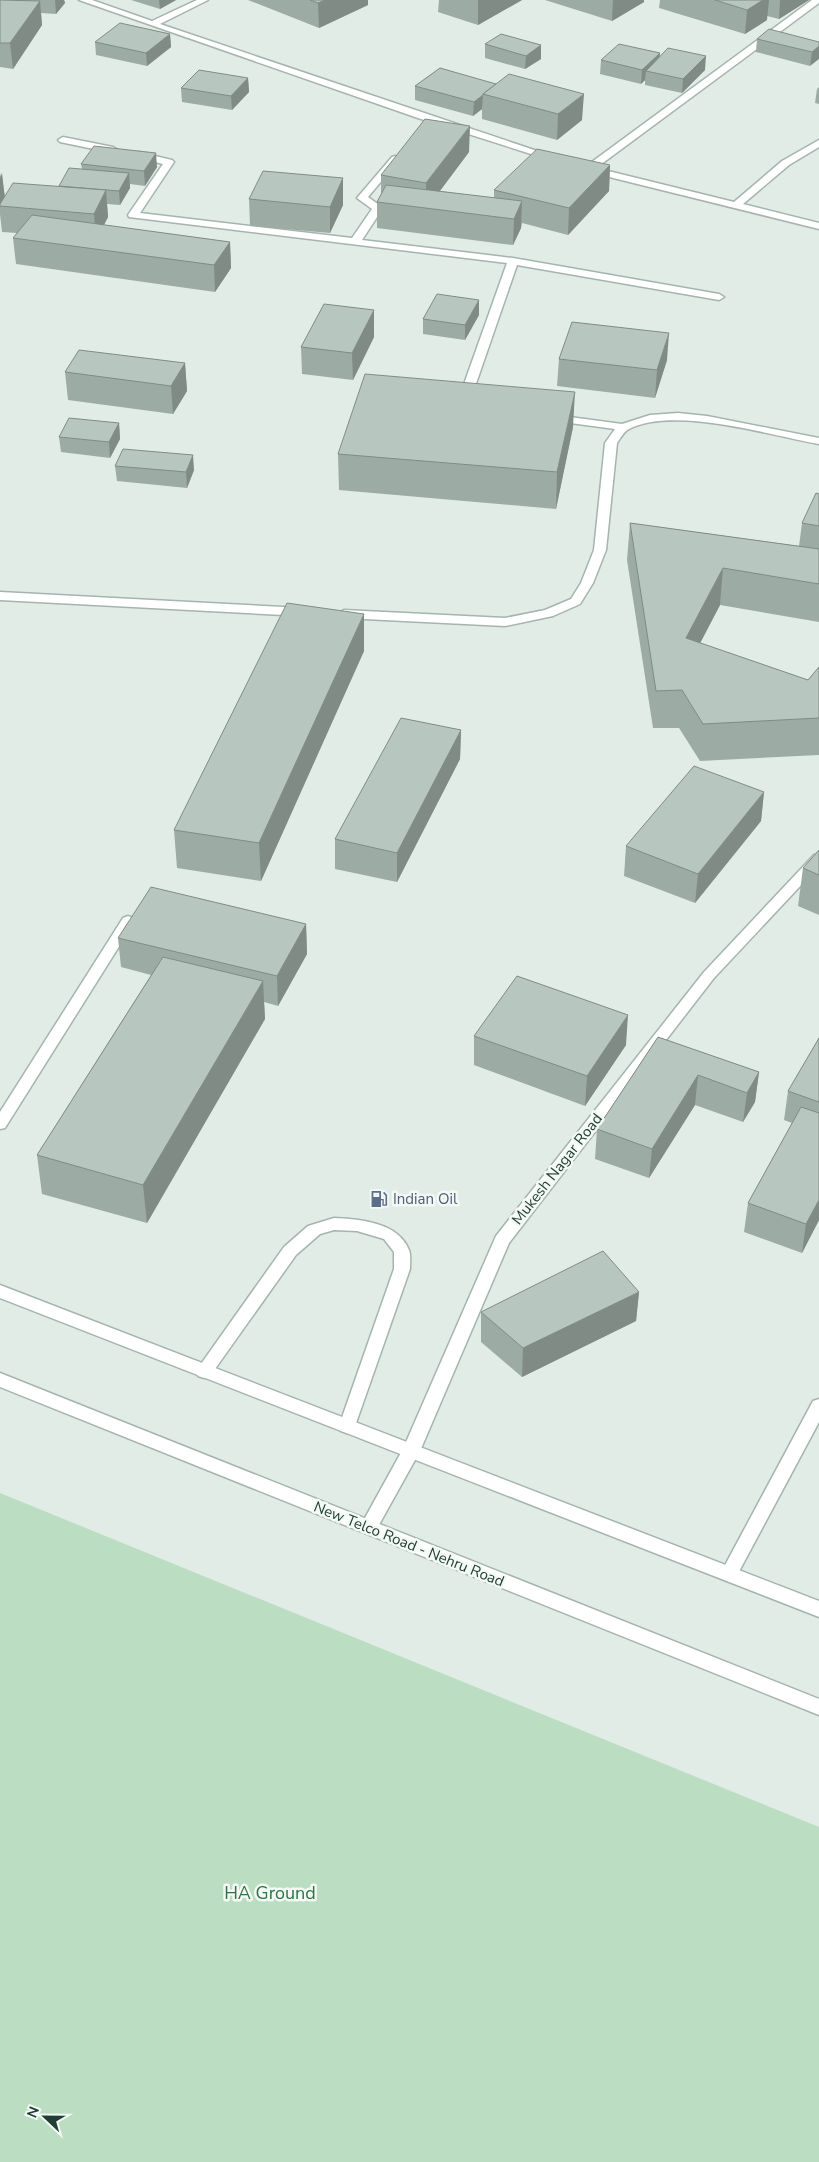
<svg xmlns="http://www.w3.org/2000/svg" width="819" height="2162" font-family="'Nunito Sans',sans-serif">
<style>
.green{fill:#bbddc2}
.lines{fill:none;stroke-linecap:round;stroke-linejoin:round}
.service-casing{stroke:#a5b4ae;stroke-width:3}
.minor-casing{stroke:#a5b4ae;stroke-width:3}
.tertiary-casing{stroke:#a5b4ae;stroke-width:3}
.service{fill:#fff;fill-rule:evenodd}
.minor{fill:#fff;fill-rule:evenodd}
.tertiary{fill:#fff;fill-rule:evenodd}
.wall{fill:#9daba5}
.shaded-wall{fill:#808b86}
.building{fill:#b7c7c0;stroke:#808b86}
.labels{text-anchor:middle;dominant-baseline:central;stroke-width:5;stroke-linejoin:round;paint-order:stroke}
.street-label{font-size:15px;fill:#223d34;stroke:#f3f9f5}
.service-label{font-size:15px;fill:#4e5e75;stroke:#f3f9f5;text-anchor:start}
.near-park-label{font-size:18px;fill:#2d7344;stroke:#f3f9f5}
</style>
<rect width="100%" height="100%" fill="#e2ece7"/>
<polygon class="green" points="0,1493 819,1827 819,2162 0,2162"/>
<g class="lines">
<g class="service-casing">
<g id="service">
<polygon points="128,916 133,918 135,921 5,1128 0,1129 0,1112 123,918"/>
<path d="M334,1218C359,1219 398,1222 409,1250C411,1255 410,1263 410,1269L355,1426L353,1431L347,1433L341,1431L339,1426L394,1269V1252L384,1239L357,1231L334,1230L320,1234L296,1255L210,1376L204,1378L198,1376L196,1371L284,1247L308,1226Z"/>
<polygon points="819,1399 819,1422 735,1579 729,1581 723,1579 720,1574 723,1569 813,1401"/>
</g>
</g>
<g class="minor-casing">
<g id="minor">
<polygon points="79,0 92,0 152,21 197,0 208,0 160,24 558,158 556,160 550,160 418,118"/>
<polygon points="812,0 819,0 819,3 596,168 734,202 782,161 819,140 819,147 789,165 743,204 819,223 819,229 585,171 585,167"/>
<polygon points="63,137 113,147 118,150 113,153 60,142 58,140"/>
<polygon points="138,152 172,160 174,162 140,213 352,238 372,209 357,198 392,157 395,156 400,159 368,197 383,208 362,240 513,258 719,294 724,297 719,300 517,265 470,401 464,404 458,401 507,263 129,217 128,215 163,164 135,157 133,155"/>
<path d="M678,413L707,416L819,438V444C769,435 675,406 629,429C624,431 620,439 617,443L606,550L593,583L580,604L553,616L505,626L344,618L338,614L344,610L505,618L545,610L571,599L581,583L594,550L605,443L615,429L555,421L549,418L555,415L622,424L650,415Z"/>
<polygon points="0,592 303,608 309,612 303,616 0,600"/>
<polygon points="819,854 819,866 714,978 509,1243 420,1451 375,1532 369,1534 363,1532 360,1527 403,1449 496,1236 704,972 814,855"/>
</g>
</g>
<g class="tertiary-casing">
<g id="tertiary">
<polygon points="0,1285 819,1601 819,1617 0,1298"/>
<polygon points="0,1373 819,1699 819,1715 0,1387"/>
</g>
</g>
<use href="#service" class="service"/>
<use href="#minor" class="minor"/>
<use href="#tertiary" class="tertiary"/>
</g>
<g class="wall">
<polygon points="0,0 64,0 65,3 56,14 41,13 42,25 13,69 0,67"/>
<polygon points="131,0 176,0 160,9"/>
<polygon points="248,0 368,0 368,5 319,28"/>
<polygon points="439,0 522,0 478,25 438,12"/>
<polygon points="545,0 644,0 644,2 612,21"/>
<polygon points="660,0 809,0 779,19 767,16 767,20 745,34 659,8"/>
<polygon points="170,34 171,47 147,66 96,55 95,42"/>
<polygon points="757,39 819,42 810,66 756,52"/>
<polygon points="485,44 541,45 541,59 525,69 485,58"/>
<polygon points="660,57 705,70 682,93 645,85 645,80 641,84 600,74 601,60"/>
<polygon points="440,68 582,120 557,140 482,119 482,109 473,116 415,100 415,86"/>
<polygon points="248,78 249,92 232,110 182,102 181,88"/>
<polygon points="819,87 819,104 815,103 817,89"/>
<polygon points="469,152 440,191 494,198 494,190 610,165 609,191 568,235 522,223 521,228 513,245 377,228 377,202 381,195 381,175"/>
<polygon points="81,164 157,167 145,186 130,184 130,188 120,205 107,204 108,217 104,225 230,242 231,268 215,292 16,264 13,238 17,233 2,232 0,214 0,173 5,196 59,186 82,169"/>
<polygon points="343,178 343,205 330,233 250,226 249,199"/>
<polygon points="479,315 465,340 423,334 423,319"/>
<polygon points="374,337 353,380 302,374 301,347"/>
<polygon points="559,359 667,360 655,398 557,386"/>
<polygon points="185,363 187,391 173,414 68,400 65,372"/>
<polygon points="119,423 120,439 110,458 61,452 59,437"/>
<polygon points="573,427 556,509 339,490 338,454"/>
<polygon points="115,466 194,470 187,488 117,481"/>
<polygon points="819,494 819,622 720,605 700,643 808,680 819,667 819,755 700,761 679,728 653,728 627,560 630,523 799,546 802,523"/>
<polygon points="364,614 364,651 261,881 177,868 174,830"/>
<polygon points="461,730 460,759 397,882 335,869 335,839"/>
<polygon points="764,792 761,821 695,903 624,876 626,846"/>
<polygon points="819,850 819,915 798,906 803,868"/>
<polygon points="306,924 307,954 278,1006 264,1002 265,1019 147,1223 42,1194 37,1155 151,975 121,967 118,938"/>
<polygon points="474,1036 626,1045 585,1106 474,1065"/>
<polygon points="658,1037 759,1072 755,1102 743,1122 695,1105 649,1178 595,1159 597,1129"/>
<polygon points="819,1038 819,1220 802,1253 744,1232 748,1203 792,1123 784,1120 788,1091"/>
<polygon points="639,1292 636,1321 522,1377 481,1342 481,1312"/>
</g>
<g class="shaded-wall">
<polygon points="55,0 64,0 65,3 56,14"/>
<polygon points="159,0 176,0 160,9"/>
<polygon points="325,0 368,0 368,5 319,28 318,3"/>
<polygon points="478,0 522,0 478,25"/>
<polygon points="613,0 644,0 644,2 612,21"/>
<polygon points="763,0 769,0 767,20 745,34 747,10"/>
<polygon points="780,0 809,0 779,19"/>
<polygon points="40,1 42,25 13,69 10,43"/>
<polygon points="170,34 171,47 147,66 146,53"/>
<polygon points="541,45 541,59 525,69 526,56"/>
<polygon points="819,46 819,59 810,66 812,52"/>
<polygon points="660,53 659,67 646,71 645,80 641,84 642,70"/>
<polygon points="706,56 705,70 682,93 683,79"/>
<polygon points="248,78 249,92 232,110 231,96"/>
<polygon points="584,94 582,120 557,140 558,114"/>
<polygon points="483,95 482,109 473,116 474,102"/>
<polygon points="470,126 469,152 427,208 426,208 426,183"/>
<polygon points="156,153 157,167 145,186 144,171"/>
<polygon points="610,165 609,191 568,235 569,208"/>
<polygon points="2,173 5,199 0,206 0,178"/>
<polygon points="129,173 130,188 120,205 119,191"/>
<polygon points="343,178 343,205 330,233 330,207"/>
<polygon points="106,190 108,217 96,240 94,214"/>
<polygon points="522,201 521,228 513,245 514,219"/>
<polygon points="230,242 231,268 215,292 214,265"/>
<polygon points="479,300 479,315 465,340 465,325"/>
<polygon points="374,310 374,337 353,380 352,353"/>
<polygon points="669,333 667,360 655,398 657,370"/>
<polygon points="185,363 187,391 173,414 171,386"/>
<polygon points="575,392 573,427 556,509 557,472"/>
<polygon points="119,423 120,439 110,458 109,442"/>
<polygon points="193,455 194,470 187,488 186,472"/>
<polygon points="723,568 720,605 683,676 686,638"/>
<polygon points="364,614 364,651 261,881 259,843"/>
<polygon points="461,730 460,759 397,882 397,853"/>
<polygon points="764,792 761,821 695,903 698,874"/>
<polygon points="306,924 307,954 278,1006 277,976"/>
<polygon points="263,981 265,1019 147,1223 143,1185"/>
<polygon points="628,1015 626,1045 585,1106 587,1076"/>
<polygon points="759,1072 755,1102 743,1122 747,1093"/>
<polygon points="698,1075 695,1105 649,1178 652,1149"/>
<polygon points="819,1200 819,1220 802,1253 806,1224"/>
<polygon points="639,1292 636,1321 522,1377 523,1348"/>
</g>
<g class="building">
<polygon points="0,0 40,1 10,43 0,43"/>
<polygon points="310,0 325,0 318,3"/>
<polygon points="715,0 763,0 747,10"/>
<polygon points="120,23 170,34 146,53 95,42"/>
<polygon points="769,29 819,42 819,46 812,52 757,39"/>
<polygon points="501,34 541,45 526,56 485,44"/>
<polygon points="619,44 660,53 642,70 601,60"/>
<polygon points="668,48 706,56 683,79 646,71"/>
<polygon points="440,68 496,84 483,94 483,95 474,102 415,86"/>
<polygon points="199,70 248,78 231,96 181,88"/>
<polygon points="509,74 584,94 558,114 483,94"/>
<polygon points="425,119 470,126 426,183 381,175"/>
<polygon points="94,146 156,153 144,171 81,164"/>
<polygon points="537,149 610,165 569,208 494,190"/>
<polygon points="69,168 129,173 119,191 59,186"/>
<polygon points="263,171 343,178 330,207 249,199"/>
<polygon points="13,183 106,190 94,214 0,206 0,204"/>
<polygon points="386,185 522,201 514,219 377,202"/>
<polygon points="32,215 230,242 214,265 13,238"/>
<polygon points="437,294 479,300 465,325 423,319"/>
<polygon points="324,304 374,310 352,353 301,347"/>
<polygon points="572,322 669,333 657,370 559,359"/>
<polygon points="79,350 185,363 171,386 65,372"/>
<polygon points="365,374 575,392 557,472 338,454"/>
<polygon points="69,418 119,423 109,442 59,437"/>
<polygon points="123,449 193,455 186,472 115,466"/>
<polygon points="816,493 819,494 819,526 802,523"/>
<polygon points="630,523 819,549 819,584 723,568 686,638 808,680 819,667 819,718 703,724 682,690 656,691"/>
<polygon points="287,603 364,614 259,843 174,830"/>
<polygon points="401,718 461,730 397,853 335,839"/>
<polygon points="694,766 764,792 698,874 626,846"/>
<polygon points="819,850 819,875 803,868"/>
<polygon points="151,887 306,924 277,976 118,938"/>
<polygon points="163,957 263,981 143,1185 37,1155"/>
<polygon points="517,976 628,1015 587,1076 474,1036"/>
<polygon points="658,1037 759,1072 747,1093 698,1075 652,1149 597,1129"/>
<polygon points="819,1038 819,1102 788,1091"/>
<polygon points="801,1107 819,1113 819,1200 806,1224 748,1203"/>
<polygon points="603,1251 639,1292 523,1348 481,1312"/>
</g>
<defs>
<g id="fuel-bare" transform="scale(1.35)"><path d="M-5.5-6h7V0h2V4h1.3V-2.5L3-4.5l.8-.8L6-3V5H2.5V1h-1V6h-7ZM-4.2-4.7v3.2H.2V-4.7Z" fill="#5c6f8a" stroke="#f3f9f5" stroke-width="2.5" paint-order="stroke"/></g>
</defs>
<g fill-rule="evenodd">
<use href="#fuel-bare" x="379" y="1199"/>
</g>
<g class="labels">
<g class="street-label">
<text transform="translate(557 1169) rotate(-52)">Mukesh Nagar Road</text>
<text transform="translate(409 1544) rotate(22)">New Telco Road - Nehru Road</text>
</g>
<g class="service-label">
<text x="393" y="1199">Indian Oil</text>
</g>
<g class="near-park-label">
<text x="270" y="1893">HA Ground</text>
</g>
</g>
<g transform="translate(45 2117) rotate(292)" stroke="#f3f9f5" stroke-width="4" paint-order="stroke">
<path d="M0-4L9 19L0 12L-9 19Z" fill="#223d34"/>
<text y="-8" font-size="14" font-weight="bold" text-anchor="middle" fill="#223d34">N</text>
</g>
</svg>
